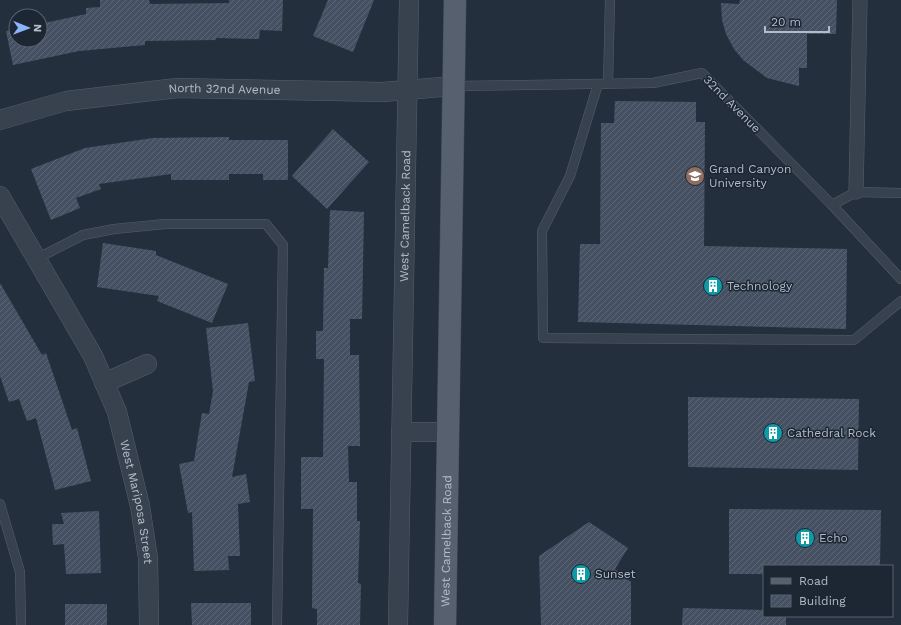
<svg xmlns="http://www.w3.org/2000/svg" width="901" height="625" font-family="'Work Sans',sans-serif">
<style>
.building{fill:url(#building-hatch)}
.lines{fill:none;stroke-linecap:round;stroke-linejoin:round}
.service-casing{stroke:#565f6c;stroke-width:10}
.pedestrian-casing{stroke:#565f6c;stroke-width:15}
.minor-casing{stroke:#565f6c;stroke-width:20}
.primary-casing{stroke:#414a57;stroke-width:23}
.service{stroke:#38414e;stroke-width:9}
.pedestrian{stroke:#38414e;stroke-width:14}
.minor{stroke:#38414e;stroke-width:19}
.primary{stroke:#56606e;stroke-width:22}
.labels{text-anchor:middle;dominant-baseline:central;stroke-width:3;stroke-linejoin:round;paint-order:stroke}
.street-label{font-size:12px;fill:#b4bcc9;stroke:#1d2633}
.poi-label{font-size:12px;fill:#b4bcc9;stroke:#1d2633;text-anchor:start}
</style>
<defs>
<pattern id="building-hatch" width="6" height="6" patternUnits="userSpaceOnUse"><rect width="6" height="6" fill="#455162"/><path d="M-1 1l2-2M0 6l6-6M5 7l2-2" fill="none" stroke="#5d6877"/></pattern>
</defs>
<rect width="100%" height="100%" fill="#242f3e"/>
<g class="building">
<polygon points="100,0 149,0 150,4 229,3 229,0 283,0 282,31 260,30 259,39 216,38 216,40 145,41 145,45 79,51 13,65 6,31 16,29 16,40 40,40 40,24 86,14 86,8 100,7"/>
<polygon points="328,0 374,0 353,52 313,36"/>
<polygon points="740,0 837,0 836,34 807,34 807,68 799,68 799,86 767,78 743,60 734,49 726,34 722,20 721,3 739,4"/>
<polygon points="615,101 696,102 696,122 705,122 704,246 847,249 846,329 578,322 580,244 600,244 601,123 614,123"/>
<polygon points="333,129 369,162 327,209 292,176"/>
<polygon points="229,137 229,140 288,140 288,180 263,180 263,174 229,174 229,180 171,180 171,174 99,184 101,189 76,198 80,208 51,220 31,169 85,148 153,138"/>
<polygon points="330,210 364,212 362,319 350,319 350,355 359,355 360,446 348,446 349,482 357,482 357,521 360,521 358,583 361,584 360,625 317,625 317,609 312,608 313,509 301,509 301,457 323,457 324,359 316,359 316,331 323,331 324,268 328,268"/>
<polygon points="103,243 156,251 156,255 228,284 212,323 157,301 159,296 97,287"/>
<polygon points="0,283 42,355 46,353 72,430 77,428 91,481 55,490 36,418 27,421 19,399 9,402 0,376"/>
<polygon points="248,323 255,381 249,382 232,477 246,474 250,502 238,504 240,556 228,556 229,570 194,571 192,512 188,513 179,464 194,461 202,413 209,414 213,391 206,328"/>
<polygon points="688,397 859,399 858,470 688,467"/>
<polygon points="729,509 881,510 880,566 764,566 764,574 729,574"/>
<polygon points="99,511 101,573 66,574 64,544 53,545 52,524 64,524 61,513"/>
<polygon points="589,522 628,548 615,569 631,582 631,625 541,625 539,556"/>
<polygon points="191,603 251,603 251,625 192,625"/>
<rect x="65" y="604" width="42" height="21"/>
<polygon points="683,608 764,610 764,616 786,616 786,625 682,625"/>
</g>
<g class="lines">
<g class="service-casing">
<g id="service">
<polyline points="598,84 570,176 542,231 543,338 854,340 901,301"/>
<polyline points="608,84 610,0"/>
<polyline points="453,86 653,83 702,73 832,205 901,279"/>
<polyline points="832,205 856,192 901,193"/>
<polyline points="36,259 83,235 114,229 165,224 266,224 283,245 277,625"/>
<polyline points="0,504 20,572 21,625"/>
</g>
</g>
<g class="pedestrian-casing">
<polyline id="pedestrian" points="856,192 860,0"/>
</g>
<g class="minor-casing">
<g id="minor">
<path id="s1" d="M0,120L66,101L177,88L383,92L453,86"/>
<path id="s2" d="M0,196L93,356L117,412L140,506L148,558L149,625"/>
<polyline points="104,383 147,364"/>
<polyline points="401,432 448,432"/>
<path id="s3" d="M398,625L409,0"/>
</g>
</g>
<g class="primary-casing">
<g id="primary">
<path id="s4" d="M445,625L455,0"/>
</g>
</g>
<use href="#service" class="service"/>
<use href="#pedestrian" class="pedestrian"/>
<use href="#minor" class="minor"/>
<use href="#primary" class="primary"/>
</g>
<defs>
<g id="university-disc" transform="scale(1)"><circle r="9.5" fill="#8d6e63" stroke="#1d2633"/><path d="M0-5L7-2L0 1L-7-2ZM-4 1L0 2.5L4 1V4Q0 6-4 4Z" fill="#fff"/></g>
<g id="building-disc" transform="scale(1)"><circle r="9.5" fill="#0f9aa8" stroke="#1d2633"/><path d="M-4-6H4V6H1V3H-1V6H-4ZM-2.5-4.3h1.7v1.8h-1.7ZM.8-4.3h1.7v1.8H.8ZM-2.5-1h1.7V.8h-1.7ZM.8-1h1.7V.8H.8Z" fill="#fff"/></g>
</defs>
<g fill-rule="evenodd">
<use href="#university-disc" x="695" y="176"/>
<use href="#building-disc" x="713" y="286"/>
<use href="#building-disc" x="773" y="433"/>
<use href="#building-disc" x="805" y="538"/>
<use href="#building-disc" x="581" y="574"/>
</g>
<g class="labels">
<g class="street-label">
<text stroke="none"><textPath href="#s1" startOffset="228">North 32nd Avenue</textPath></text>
<text transform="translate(732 104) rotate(45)">32nd Avenue</text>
<text stroke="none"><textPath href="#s3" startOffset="409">West Camelback Road</textPath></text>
<text stroke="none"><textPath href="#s2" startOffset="338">West Mariposa Street</textPath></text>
<text stroke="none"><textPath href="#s4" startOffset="84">West Camelback Road</textPath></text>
</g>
<g class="poi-label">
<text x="709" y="169">Grand Canyon<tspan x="709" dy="14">University</tspan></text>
<text x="727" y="286">Technology</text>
<text x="787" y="433">Cathedral Rock</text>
<text x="819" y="538">Echo</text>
<text x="595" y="574">Sunset</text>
</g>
</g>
<rect x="763" y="565" width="130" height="52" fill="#1d2633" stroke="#59626f"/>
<rect x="771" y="578" width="20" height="6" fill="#56606e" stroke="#59626f"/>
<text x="799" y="585" font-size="12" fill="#b4bcc9">Road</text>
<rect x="771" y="595" width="20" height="12" fill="url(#building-hatch)" stroke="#59626f"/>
<text x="799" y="605" font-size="12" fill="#b4bcc9">Building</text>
<g transform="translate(28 28) rotate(91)"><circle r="19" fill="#1d2633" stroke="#59626f"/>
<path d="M0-3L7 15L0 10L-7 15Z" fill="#8ab4f8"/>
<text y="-6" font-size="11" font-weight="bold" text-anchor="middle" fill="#b4bcc9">N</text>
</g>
<path d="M765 26v6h64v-6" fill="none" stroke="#b4bcc9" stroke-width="2"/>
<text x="771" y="26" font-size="12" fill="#b4bcc9" stroke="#1d2633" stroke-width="3" paint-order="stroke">20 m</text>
</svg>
